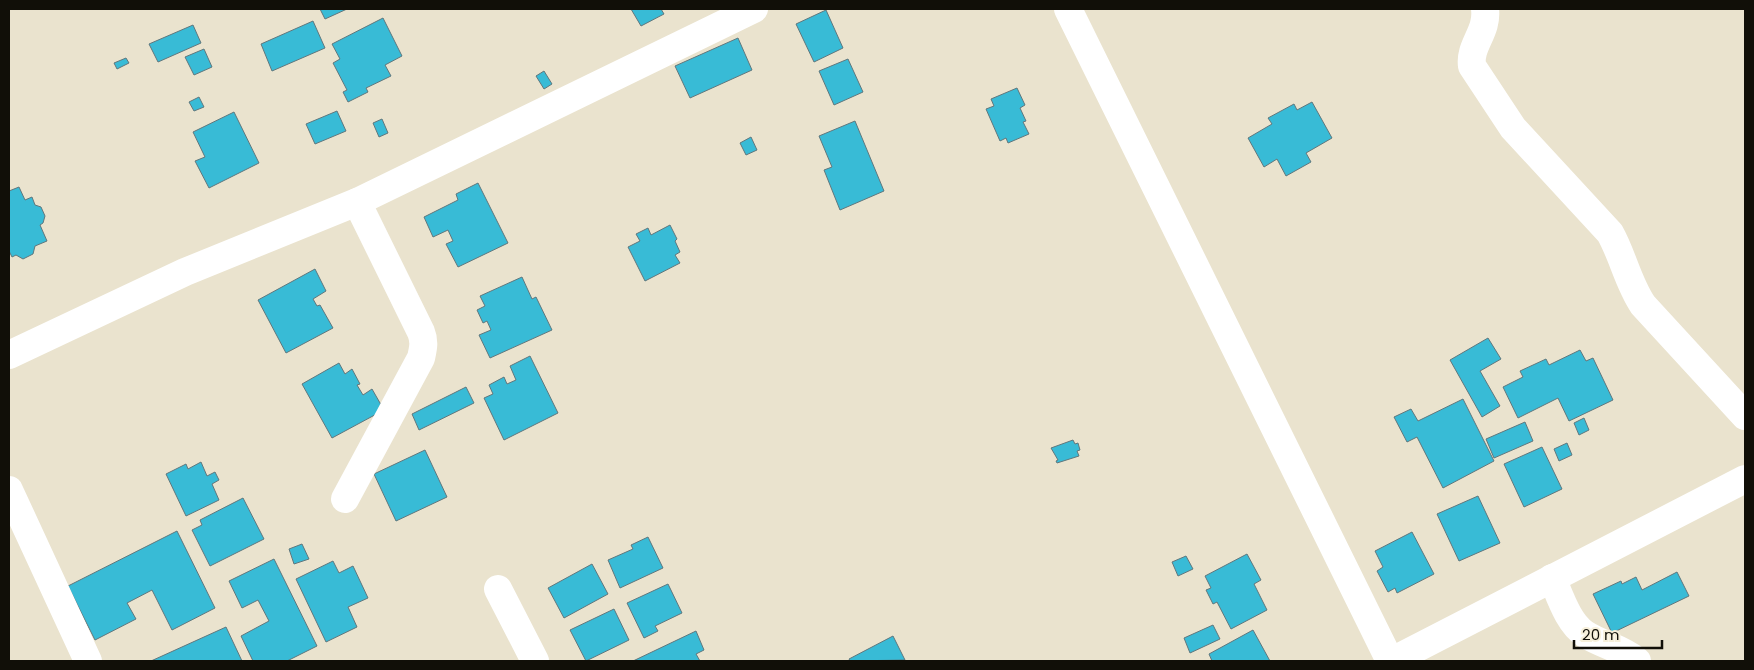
<svg xmlns="http://www.w3.org/2000/svg" width="1754" height="670" font-family="Poppins,sans-serif">
<style>
.building{fill:#38bbd6;stroke:#60777d}
.lines{fill:none;stroke-linecap:round;stroke-linejoin:round}
.street{stroke:#fff;stroke-width:28}
</style>
<rect width="100%" height="100%" fill="#eae3ce"/>
<g class="building">
<polygon points="320,9 347,9 325,19"/>
<polygon points="631,9 661,9 664,14 641,26"/>
<polygon points="826,10 843,48 814,62 796,24"/>
<polygon points="383,18 402,56 385,65 391,76 366,88 368,92 348,102 343,92 347,90 333,63 340,59 332,44"/>
<polygon points="313,21 325,48 272,71 261,44"/>
<polygon points="193,25 201,43 158,62 149,44"/>
<polygon points="738,38 752,70 690,98 675,66"/>
<polygon points="204,49 212,67 194,75 185,57"/>
<polygon points="126,58 129,63 117,69 114,63"/>
<polygon points="848,59 863,92 834,105 819,71"/>
<polygon points="544,71 552,84 544,89 536,76"/>
<polygon points="1017,88 1025,105 1020,108 1026,121 1023,122 1029,134 1008,143 1006,138 1000,141 986,109 994,106 991,99"/>
<polygon points="199,97 204,107 194,111 189,102"/>
<polygon points="1312,102 1332,138 1306,153 1311,162 1286,176 1277,159 1264,167 1248,138 1272,124 1268,118 1294,104 1297,110"/>
<polygon points="337,111 346,131 315,144 306,124"/>
<polygon points="234,112 259,163 209,188 195,161 205,157 193,132"/>
<polygon points="382,119 388,133 379,137 373,123"/>
<polygon points="855,121 884,191 840,210 824,170 832,167 819,136"/>
<polygon points="751,137 757,150 746,155 740,143"/>
<polygon points="478,183 508,243 458,267 446,244 453,241 448,230 433,237 424,217 458,200 456,194"/>
<polygon points="19,187 25,200 32,197 35,205 41,207 45,216 43,223 40,225 47,241 35,246 33,254 23,259 16,255 12,257 9,251 9,191"/>
<polygon points="670,225 677,239 675,241 680,252 675,255 680,263 645,281 628,247 640,241 636,234 648,228 651,235"/>
<polygon points="315,269 326,291 313,299 317,306 320,305 333,328 286,353 258,300"/>
<polygon points="522,277 532,299 536,297 552,330 490,358 479,335 491,330 487,321 483,323 477,310 485,306 480,296"/>
<polygon points="1488,338 1501,359 1480,371 1500,406 1482,417 1450,360"/>
<polygon points="1580,350 1586,361 1593,358 1613,400 1569,421 1558,398 1518,418 1503,387 1523,377 1520,371 1546,359 1549,365"/>
<polygon points="530,356 558,413 504,440 484,398 493,394 489,385 504,377 507,384 516,380 510,366"/>
<polygon points="339,363 345,374 352,369 360,384 357,385 363,395 372,389 384,410 332,438 302,384"/>
<polygon points="466,387 474,403 419,430 412,414"/>
<polygon points="1463,399 1494,461 1443,488 1417,437 1407,442 1394,417 1411,409 1418,421"/>
<polygon points="1584,418 1589,430 1579,435 1574,423"/>
<polygon points="1525,422 1533,441 1494,458 1486,439"/>
<polygon points="1073,440 1075,444 1078,443 1080,450 1077,451 1079,456 1057,463 1056,461 1058,460 1051,448"/>
<polygon points="1567,443 1572,455 1559,461 1554,449"/>
<polygon points="1542,447 1562,489 1524,507 1504,464"/>
<polygon points="425,450 447,497 396,521 374,474"/>
<polygon points="201,462 207,476 215,472 219,480 212,484 219,500 186,516 166,474 186,464 188,469"/>
<polygon points="1478,496 1500,543 1459,561 1437,514"/>
<polygon points="243,498 264,539 210,566 192,530 202,525 200,520"/>
<polygon points="177,531 215,608 172,630 152,590 127,603 136,619 95,640 68,586"/>
<polygon points="1412,532 1434,574 1397,593 1395,588 1388,592 1377,571 1383,567 1375,551"/>
<polygon points="648,537 663,568 620,588 608,560 633,549 631,545"/>
<polygon points="302,544 309,559 294,564 289,549"/>
<polygon points="1247,554 1261,580 1254,584 1267,610 1231,629 1217,602 1213,604 1206,590 1211,588 1205,576"/>
<polygon points="1186,556 1193,569 1178,576 1172,562"/>
<polygon points="274,559 317,646 287,661 253,661 241,636 269,621 258,600 242,608 229,581"/>
<polygon points="333,561 339,573 353,566 368,598 348,607 357,627 326,642 296,579"/>
<polygon points="592,564 608,594 564,618 548,588"/>
<polygon points="1677,572 1689,596 1612,633 1593,594 1621,581 1622,584 1636,577 1642,590"/>
<polygon points="668,584 682,613 655,626 658,631 644,638 627,603"/>
<polygon points="614,609 629,640 586,661 570,630"/>
<polygon points="1213,625 1220,639 1190,653 1184,638"/>
<polygon points="226,627 242,661 151,661"/>
<polygon points="1253,630 1270,661 1212,661 1209,654"/>
<polygon points="696,631 704,650 696,654 700,661 633,661"/>
<polygon points="893,636 905,660 850,661 849,659"/>
</g>
<g class="lines">
<g class="street">
<polyline points="1068,9 1390,661"/>
<path d="M1485,9C1488,32 1469,45 1472,66L1513,128L1610,233C1623,256 1628,283 1643,305L1745,416"/>
<polyline points="9,355 185,272 357,202 754,9"/>
<polyline points="9,490 88,661"/>
<path d="M345,499L421,358C423,349 425,342 421,332L357,202"/>
<path d="M1552,578C1560,596 1568,623 1585,634C1602,645 1622,648 1637,661"/>
<polyline points="498,589 535,661"/>
<polyline points="1392,661 1745,479"/>
</g>
</g>
<rect width="1754" height="670" fill="none" stroke="#110f08" stroke-width="20"/>
<path d="M1574 640v8h88v-8" fill="none" stroke="#110f08" stroke-width="2.5"/>
<text x="1582" y="640" font-size="15" fill="#110f08" stroke="#f7f0db" stroke-width="4" paint-order="stroke">20 m</text>
</svg>
